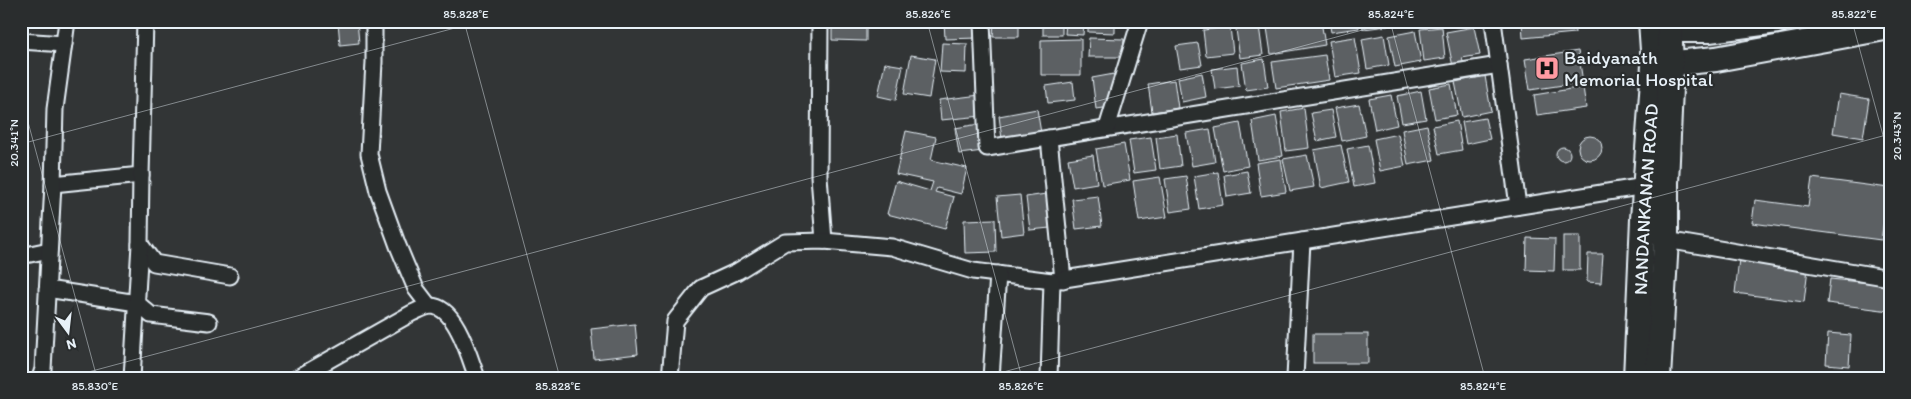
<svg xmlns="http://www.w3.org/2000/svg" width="1911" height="399" font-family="Itim,sans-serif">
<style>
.building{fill:#5c6063;stroke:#e8f1f8}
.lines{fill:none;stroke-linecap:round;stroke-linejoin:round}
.street-casing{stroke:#e8f1f8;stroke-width:19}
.primary-casing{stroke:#e8f1f8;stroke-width:28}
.street{stroke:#2a2d2e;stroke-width:15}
.primary{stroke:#2a2d2e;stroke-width:24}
.ticks{fill:none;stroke:#e8f1f8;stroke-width:1;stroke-opacity:0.45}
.labels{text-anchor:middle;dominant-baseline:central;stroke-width:4.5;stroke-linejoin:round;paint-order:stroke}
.poi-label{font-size:19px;fill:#e8f1f8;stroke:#2a2d2e;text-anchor:start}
.street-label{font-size:19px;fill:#e8f1f8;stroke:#2a2d2e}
.neatline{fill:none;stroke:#e8f1f8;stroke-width:2}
.ticks-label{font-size:12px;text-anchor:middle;fill:#e8f1f8}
</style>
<rect width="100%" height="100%" fill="#323536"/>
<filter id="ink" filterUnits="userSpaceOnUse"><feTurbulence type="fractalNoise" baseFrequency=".02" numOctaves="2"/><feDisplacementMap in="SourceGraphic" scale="10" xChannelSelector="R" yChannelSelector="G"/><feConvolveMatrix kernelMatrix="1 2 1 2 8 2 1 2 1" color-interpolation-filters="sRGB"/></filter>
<g filter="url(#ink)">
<g class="building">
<polygon points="338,21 357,21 359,43 340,45"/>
<polygon points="944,21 976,21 977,38 945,39"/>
<polygon points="994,21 1019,21 1019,37 993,37"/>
<rect x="1043" y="21" width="19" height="14"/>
<polygon points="1066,21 1084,21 1083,35 1065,34"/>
<polygon points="1088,21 1115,21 1115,33 1088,32"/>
<polygon points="1266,21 1321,21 1325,45 1271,54"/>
<polygon points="1329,21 1358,21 1359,28 1331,32"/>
<polygon points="1362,21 1387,21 1388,26 1363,29"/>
<polygon points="1522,21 1574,21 1575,33 1523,38"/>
<polygon points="832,22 866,22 866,41 832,40"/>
<polygon points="1259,26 1263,55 1240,58 1236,29"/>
<polygon points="1230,27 1233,53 1206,56 1203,30"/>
<polygon points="1442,27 1445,58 1424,61 1420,29"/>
<polygon points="1474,27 1480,55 1462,58 1464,65 1453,67 1446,32"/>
<polygon points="1415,31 1421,62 1395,67 1389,36"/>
<polygon points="1384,35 1389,65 1367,69 1362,39"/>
<polygon points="1355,37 1361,73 1335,77 1329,41"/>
<polygon points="1089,38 1124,39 1123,57 1088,57"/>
<polygon points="1081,39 1081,75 1041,75 1041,40"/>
<polygon points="942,43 967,44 966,73 940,72"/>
<polygon points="1198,43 1202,65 1180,68 1176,46"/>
<polygon points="1578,51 1583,82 1530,90 1525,59"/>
<polygon points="911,55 935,59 929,98 904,94"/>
<polygon points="1325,55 1329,80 1276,88 1272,62"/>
<polygon points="1264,59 1268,87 1246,90 1242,63"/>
<polygon points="885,63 903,66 896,100 878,96"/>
<polygon points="1237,66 1239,86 1215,89 1212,69"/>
<polygon points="1202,73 1206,97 1182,102 1178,78"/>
<polygon points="1114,74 1112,107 1096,109 1092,78"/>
<polygon points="1485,76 1491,111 1462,117 1455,82"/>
<polygon points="1174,80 1178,108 1152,112 1148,84"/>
<polygon points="1073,82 1075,100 1048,103 1046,86"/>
<polygon points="1451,84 1457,115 1435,119 1429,88"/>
<polygon points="1583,87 1586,108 1537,115 1534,95"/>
<polygon points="1421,91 1426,119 1402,123 1397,96"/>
<polygon points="1839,94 1869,99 1863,138 1833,133"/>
<polygon points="980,95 982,116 941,120 939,100"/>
<polygon points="1391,95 1397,125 1375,130 1369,99"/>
<polygon points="1359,104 1366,136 1342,141 1335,108"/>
<polygon points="1304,108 1309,148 1286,151 1281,112"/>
<polygon points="1037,109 1041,133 1002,139 999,116"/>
<polygon points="1331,110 1336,137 1317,141 1311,113"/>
<polygon points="1276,116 1283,156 1258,160 1252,121"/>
<polygon points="1485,118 1490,139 1466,144 1462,122"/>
<polygon points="1457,121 1462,150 1439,154 1433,126"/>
<polygon points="1240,123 1248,166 1223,171 1215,128"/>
<polygon points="979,124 983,151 959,154 955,128"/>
<polygon points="1427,125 1434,160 1408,165 1402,130"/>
<polygon points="1210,129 1215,162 1192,166 1186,133"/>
<polygon points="906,131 936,137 931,160 967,168 961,194 937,188 935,192 954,197 945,229 887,214 896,181 930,191 933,182 896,174"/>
<polygon points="1177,134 1181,166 1160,169 1156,137"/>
<polygon points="1398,134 1405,166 1380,171 1374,139"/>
<circle cx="1590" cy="148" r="12"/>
<polygon points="1151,137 1156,170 1134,173 1129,140"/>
<polygon points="1124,144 1130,180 1102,185 1096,149"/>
<polygon points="1341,145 1349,182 1321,188 1314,150"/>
<polygon points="1368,145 1375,183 1354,187 1347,149"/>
<circle cx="1563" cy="154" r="7"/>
<polygon points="1093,155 1097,183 1073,187 1068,159"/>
<polygon points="1307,155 1314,187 1290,191 1283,159"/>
<polygon points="1281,159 1286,192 1261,196 1256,163"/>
<polygon points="1247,171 1251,193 1227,197 1224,175"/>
<polygon points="1218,172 1223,205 1199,209 1194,176"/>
<polygon points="1186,176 1191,209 1170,212 1165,179"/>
<polygon points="1160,177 1167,217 1139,221 1133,181"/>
<polygon points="1812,178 1889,188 1881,240 1752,223 1755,200 1808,207"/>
<polygon points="1046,194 1050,228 1030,230 1026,197"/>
<polygon points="1020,195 1024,233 1001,236 997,197"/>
<polygon points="1098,196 1102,226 1076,229 1072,199"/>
<polygon points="995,219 996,252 965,253 964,220"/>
<rect x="1563" y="236" width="17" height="34"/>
<polygon points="1527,238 1555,239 1554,271 1526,270"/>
<polygon points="1588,254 1603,254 1601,283 1587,282"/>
<polygon points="1739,259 1808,268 1804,302 1735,293"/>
<polygon points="1830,279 1890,285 1890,311 1827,303"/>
<polygon points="635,324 638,354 594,359 591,329"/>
<polygon points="1828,333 1851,335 1849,366 1826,364"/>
<rect x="1313" y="334" width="55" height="29"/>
</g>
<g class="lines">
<g class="street-casing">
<g id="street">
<polyline points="374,21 374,62 369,154 378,191 398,246 416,289 429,306"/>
<polyline points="820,21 819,176 824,241"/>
<polyline points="982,21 987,148 1499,65"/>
<polyline points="1493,21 1518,206"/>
<polyline points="21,41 64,44"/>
<polyline points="1107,128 1140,21"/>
<polyline points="1049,138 1063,280"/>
<polyline points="53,184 141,175 145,21"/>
<polyline points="1666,240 1890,278"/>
<polyline points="140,244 154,263 230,276"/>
<polyline points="21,256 49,250"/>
<polyline points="47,289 137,303 151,315 209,322"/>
<polyline points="40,378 43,369 53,184 55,109 67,21"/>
<polyline points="132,378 140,244 141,175"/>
<path d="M297,378L412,313C417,311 424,307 430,306C456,305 470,359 477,378"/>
<polyline points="670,378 675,321 701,288 738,271 785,242 824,241 892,247 973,271 1052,281 1645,186"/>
<polyline points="991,378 998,274"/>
<polyline points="1049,378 1052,281"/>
<polyline points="1295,378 1302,241"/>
</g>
</g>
<g class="primary-casing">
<g id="primary">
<polyline points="1654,30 1709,30 1777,21"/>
<polyline points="1655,65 1716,59 1890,27"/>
<path id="s1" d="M1636,378L1643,219L1654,65L1651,21"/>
<polyline points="1658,378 1666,240 1666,183 1671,64 1669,21"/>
</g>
</g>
<use href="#street" class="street"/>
<use href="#primary" class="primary"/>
</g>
</g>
<path class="ticks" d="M464,21L560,378M927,21L1022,378M1390,21L1485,378M1852,21L1890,161M21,96L97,378M21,144L481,21M66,378L1396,21M981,378L1890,134"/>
<defs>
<g id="hospital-square" transform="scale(1.25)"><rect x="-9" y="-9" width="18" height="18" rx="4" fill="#ff9aa2" stroke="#2a2d2e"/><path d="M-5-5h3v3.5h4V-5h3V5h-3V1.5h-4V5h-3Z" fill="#111"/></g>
</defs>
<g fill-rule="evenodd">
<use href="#hospital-square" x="1547" y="68"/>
</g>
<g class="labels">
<g class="poi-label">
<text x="1564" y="57">Baidyanath<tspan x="1564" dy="22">Memorial Hospital</tspan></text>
</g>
<g class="street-label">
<text stroke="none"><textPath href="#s1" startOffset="179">NANDANKANAN ROAD</textPath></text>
</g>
</g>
<rect width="1911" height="399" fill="none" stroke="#2a2d2e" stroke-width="55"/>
<g transform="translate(68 332) rotate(165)" stroke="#2a2d2e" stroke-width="4" paint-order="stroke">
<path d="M0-4L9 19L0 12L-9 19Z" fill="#e8f1f8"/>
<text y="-8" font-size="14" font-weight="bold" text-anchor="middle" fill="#e8f1f8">N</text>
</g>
<rect x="28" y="28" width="1856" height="344" class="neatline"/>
<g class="ticks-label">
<text x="466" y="18">85.828°E</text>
<text x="928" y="18">85.826°E</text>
<text x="1391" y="18">85.824°E</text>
<text x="1854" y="18">85.822°E</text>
<text transform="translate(1897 136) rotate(-90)" y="4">20.343°N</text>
<text transform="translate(14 143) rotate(-90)" y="4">20.341°N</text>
<text x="95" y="390">85.830°E</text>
<text x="558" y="390">85.828°E</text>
<text x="1021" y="390">85.826°E</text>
<text x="1483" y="390">85.824°E</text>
</g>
</svg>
